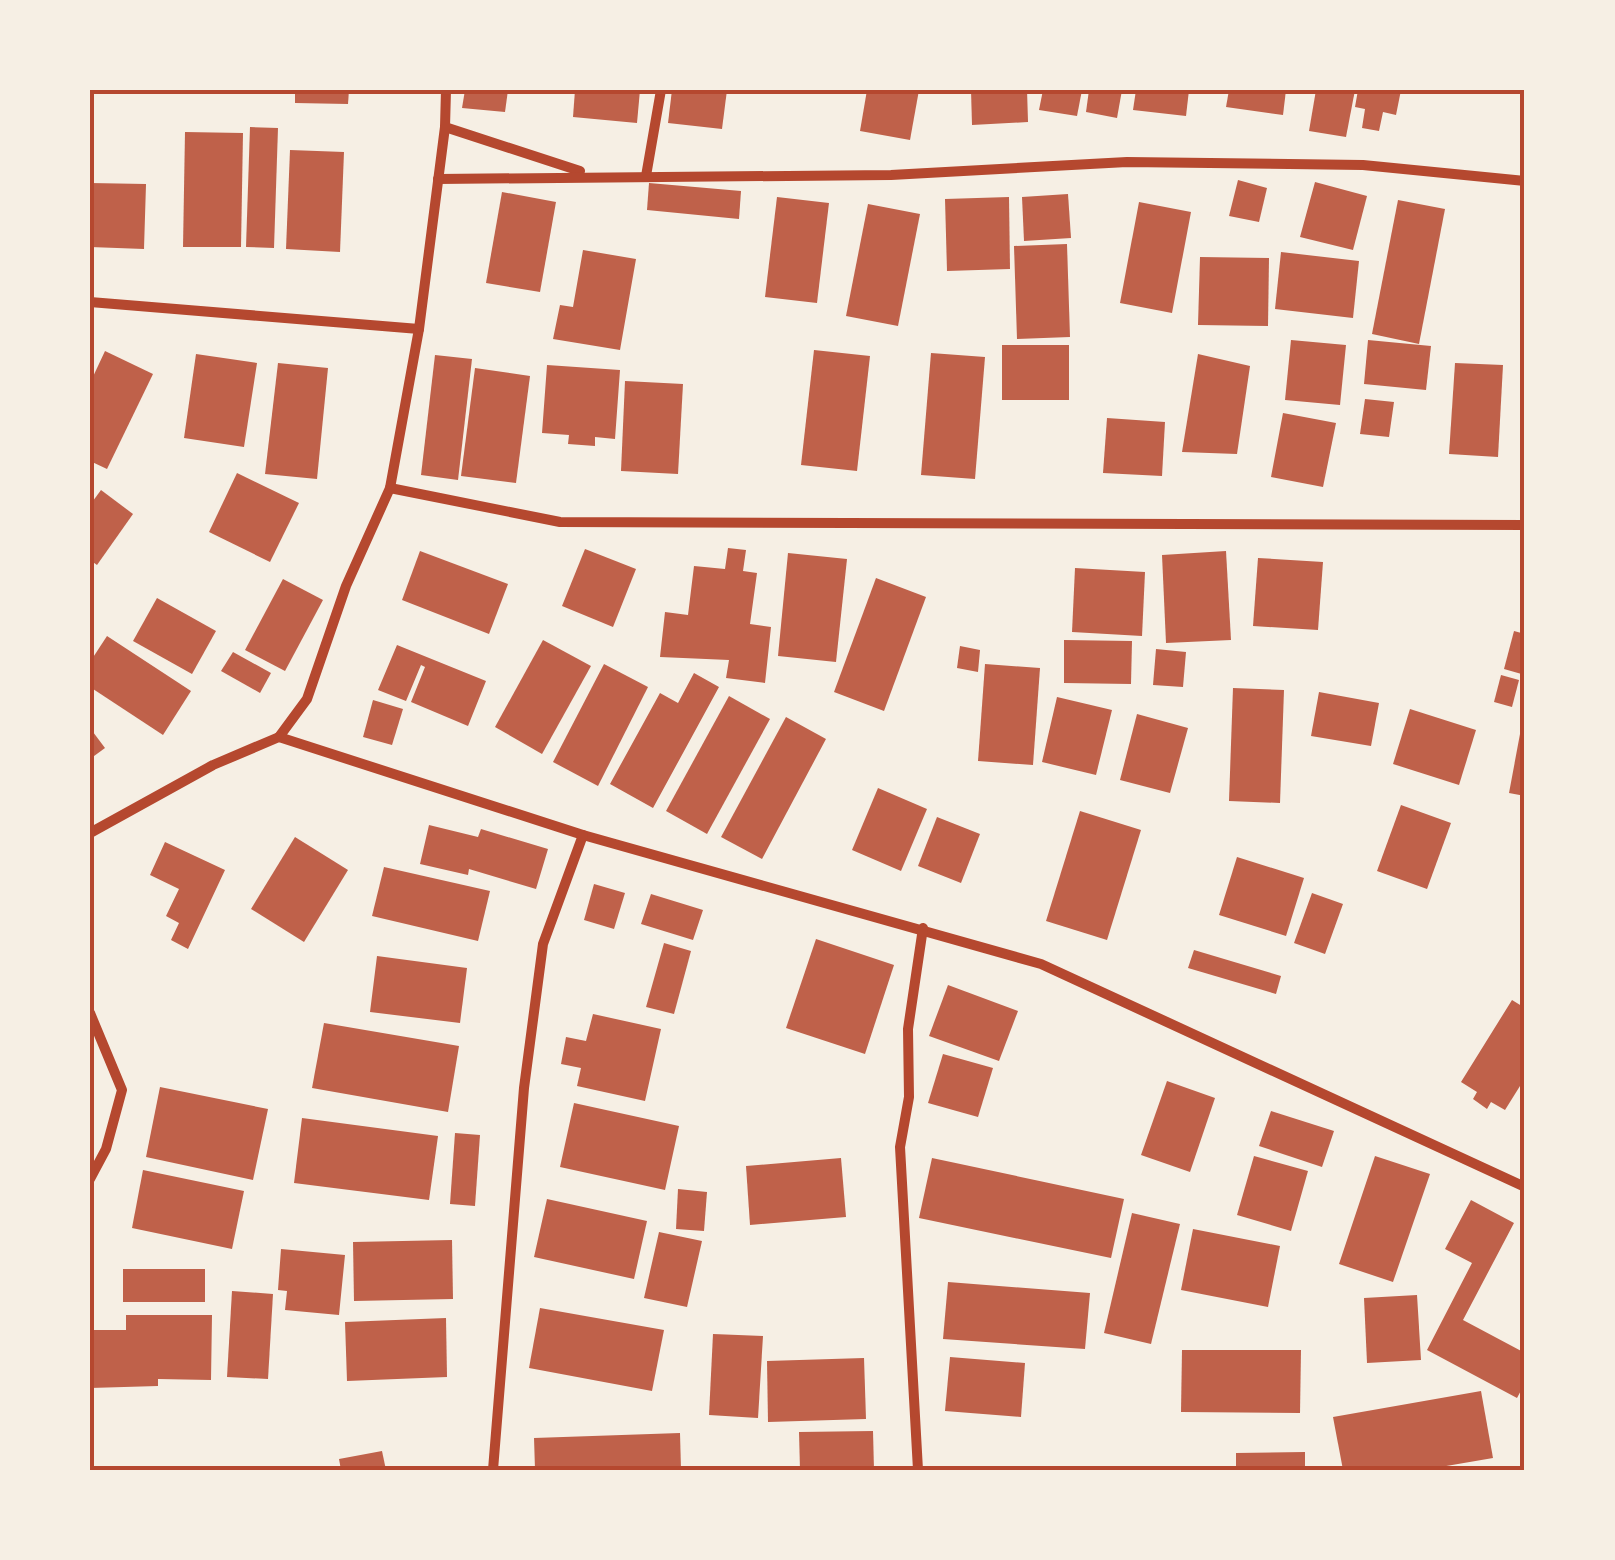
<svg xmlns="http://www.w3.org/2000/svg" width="1615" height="1560" font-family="Inter,sans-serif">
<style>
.building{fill:#bf614a}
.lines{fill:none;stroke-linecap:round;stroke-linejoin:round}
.minor{stroke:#b5482f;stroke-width:10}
.neatline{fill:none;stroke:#b5482f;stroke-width:4}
</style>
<rect width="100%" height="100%" fill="#f6efe4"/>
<g class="building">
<polygon points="295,90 349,90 348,104 295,103"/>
<polygon points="465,90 508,90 505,112 462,108"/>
<polygon points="575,90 640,90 637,123 573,117"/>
<polygon points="672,90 727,90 722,129 668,123"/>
<polygon points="867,90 919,90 910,140 860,131"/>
<polygon points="971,90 1027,90 1028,122 972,125"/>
<polygon points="1043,90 1082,90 1077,116 1039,110"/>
<polygon points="1089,90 1122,90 1117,118 1086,112"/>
<polygon points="1136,90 1189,90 1186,116 1133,110"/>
<polygon points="1229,90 1286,90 1283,115 1226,107"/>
<polygon points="1316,90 1355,90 1346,137 1309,131"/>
<polygon points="1358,90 1401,90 1396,115 1383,112 1379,131 1362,128 1365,109 1355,107"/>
<polygon points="250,127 278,128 274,248 246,247"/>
<polygon points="185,132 243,133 241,247 183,247"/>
<polygon points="290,150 344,152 340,252 286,249"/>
<polygon points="1238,180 1267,188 1259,222 1229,216"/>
<polygon points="1315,182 1367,196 1353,250 1300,237"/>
<polygon points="90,183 146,184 144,249 90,247"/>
<polygon points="649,183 741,191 739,219 647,210"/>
<polygon points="502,192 556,202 540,292 486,283"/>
<polygon points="1068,194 1071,238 1024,241 1022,197"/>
<polygon points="777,197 829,203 817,303 765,297"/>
<polygon points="1009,197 1010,269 947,271 945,199"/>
<polygon points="1398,200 1445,209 1419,344 1372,334"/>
<polygon points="1139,202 1191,212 1172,313 1120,303"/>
<polygon points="868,204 920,214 898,326 846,316"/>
<polygon points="1067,244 1070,337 1017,339 1014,246"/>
<polygon points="583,250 636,259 620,350 553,339 560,305 573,307"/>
<polygon points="1281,252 1359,261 1353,318 1275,309"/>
<polygon points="1200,257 1269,258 1268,326 1198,325"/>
<polygon points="1291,340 1346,345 1340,405 1285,400"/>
<polygon points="1368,340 1431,346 1426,390 1364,384"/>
<rect x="1002" y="345" width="67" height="55"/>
<polygon points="814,350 870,356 857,471 801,465"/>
<polygon points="105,351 153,374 107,469 90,461 90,383"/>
<polygon points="931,353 985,357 975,479 921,475"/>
<polygon points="196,354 257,363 244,447 184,438"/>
<polygon points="1198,354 1250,366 1237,454 1182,452"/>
<polygon points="435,355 472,359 458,480 421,475"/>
<polygon points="278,363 328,368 317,479 265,474"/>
<polygon points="1455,363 1503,365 1498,457 1449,454"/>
<polygon points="547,365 620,370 615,439 595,437 595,446 568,444 569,435 542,433"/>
<polygon points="475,368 530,376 516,483 461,476"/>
<polygon points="625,381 683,384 678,474 621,471"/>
<polygon points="1365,399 1394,402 1389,437 1360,434"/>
<polygon points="1283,413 1336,423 1323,487 1271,477"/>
<polygon points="1107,418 1165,422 1162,476 1103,473"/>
<polygon points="237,473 299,503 270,562 209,532"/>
<polygon points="101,490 133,514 97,565 90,560 90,505"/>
<polygon points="728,548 746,550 743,571 757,573 750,624 771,627 765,683 726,678 729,660 660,657 665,612 688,615 694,566 725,569"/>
<polygon points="585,549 636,569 613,627 562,606"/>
<polygon points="420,551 508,584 489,634 402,600"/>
<polygon points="1226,551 1231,640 1166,643 1162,555"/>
<polygon points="788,553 847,559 836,662 778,656"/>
<polygon points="1258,558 1323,562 1318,630 1253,626"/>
<polygon points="1075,568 1145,572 1142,636 1072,632"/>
<polygon points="876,578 926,597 884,711 834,692"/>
<polygon points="283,579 323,600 285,671 245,650"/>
<polygon points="157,598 216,631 192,674 133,641"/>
<polygon points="1514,631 1525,634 1525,675 1504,669"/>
<polygon points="107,636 191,691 163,735 90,687 90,662"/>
<polygon points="543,640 591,666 542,754 495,727"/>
<polygon points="1064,640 1132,641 1131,684 1064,683"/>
<polygon points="397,645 486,681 468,726 411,702 425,667 421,665 406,701 378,690"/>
<polygon points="960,646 980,650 978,672 957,668"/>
<polygon points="1156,649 1186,652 1183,687 1153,685"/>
<polygon points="233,652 271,673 260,693 221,671"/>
<polygon points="604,664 648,687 598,786 553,762"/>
<polygon points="985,664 1040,668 1033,765 978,761"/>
<polygon points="694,673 719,687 653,808 610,784 660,693 678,703"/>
<polygon points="1501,675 1519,680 1512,707 1494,702"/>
<polygon points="1233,688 1284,690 1280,803 1229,801"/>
<polygon points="1319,692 1379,703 1371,746 1311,736"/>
<polygon points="729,696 770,719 707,834 666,811"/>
<polygon points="1057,697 1112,710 1096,775 1042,762"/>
<polygon points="373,700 403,709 392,745 363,737"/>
<polygon points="1410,709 1476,730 1459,785 1393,764"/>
<polygon points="1137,714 1188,728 1170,793 1120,780"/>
<polygon points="786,717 826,739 762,859 721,837"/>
<polygon points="1523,718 1525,719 1525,796 1509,793"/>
<polygon points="90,728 105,748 90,759"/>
<polygon points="878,788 927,809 901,871 852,850"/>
<polygon points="1401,805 1451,823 1427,889 1377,871"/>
<polygon points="1080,811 1141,830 1107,940 1046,921"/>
<polygon points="937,817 980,834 961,883 918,866"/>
<polygon points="429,825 478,837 481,829 548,849 536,889 469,869 468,875 420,864"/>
<polygon points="295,837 348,870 304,942 251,909"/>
<polygon points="165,842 225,870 188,949 171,940 179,923 166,916 179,889 150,875"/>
<polygon points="1237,857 1304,878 1286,936 1219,915"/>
<polygon points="384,867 490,891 478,941 372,916"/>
<polygon points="594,884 625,893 614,929 584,920"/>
<polygon points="1312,893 1343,904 1325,954 1294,943"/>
<polygon points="651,894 703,910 693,940 641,924"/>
<polygon points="816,939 894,965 865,1054 786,1028"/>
<polygon points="664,943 691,951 674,1014 646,1007"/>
<polygon points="1194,950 1281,976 1276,994 1188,968"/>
<polygon points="377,956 467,968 460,1023 370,1012"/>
<polygon points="948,985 1018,1011 999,1061 929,1036"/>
<polygon points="1512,1000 1525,1008 1525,1078 1505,1110 1491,1102 1487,1109 1473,1099 1477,1092 1461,1082"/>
<polygon points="593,1014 661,1029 645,1101 577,1086 581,1068 561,1064 566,1037 586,1041"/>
<polygon points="324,1023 459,1046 448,1112 312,1088"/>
<polygon points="943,1054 993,1068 978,1117 928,1103"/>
<polygon points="1167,1081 1215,1098 1190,1172 1141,1155"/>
<polygon points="160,1087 268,1109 253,1180 146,1157"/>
<polygon points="574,1103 679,1126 665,1190 560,1167"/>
<polygon points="1271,1111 1334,1131 1322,1167 1259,1146"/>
<polygon points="302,1118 438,1136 429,1200 294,1183"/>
<polygon points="455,1133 480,1135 475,1206 450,1204"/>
<polygon points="1254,1156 1308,1171 1291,1231 1237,1215"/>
<polygon points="1375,1156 1430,1174 1393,1282 1339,1264"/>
<polygon points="841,1158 846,1217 750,1225 746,1166"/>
<polygon points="932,1158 1124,1199 1111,1258 919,1218"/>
<polygon points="143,1170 244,1191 232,1249 132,1228"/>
<polygon points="678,1189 707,1192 704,1231 676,1229"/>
<polygon points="547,1199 647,1221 634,1279 534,1257"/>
<polygon points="1471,1200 1514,1223 1463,1320 1525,1353 1525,1383 1517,1398 1427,1350 1472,1263 1445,1249"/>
<polygon points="1132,1213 1180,1224 1151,1344 1104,1333"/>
<polygon points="1193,1229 1280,1246 1268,1307 1181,1290"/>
<polygon points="659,1232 702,1241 687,1307 644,1298"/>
<polygon points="452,1240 453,1299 354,1301 353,1242"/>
<polygon points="281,1249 345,1255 339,1315 285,1310 287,1291 278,1290"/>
<rect x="123" y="1269" width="82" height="33"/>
<polygon points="948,1282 1090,1293 1085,1349 943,1339"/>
<polygon points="232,1291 273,1294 268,1379 227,1377"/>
<polygon points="1417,1295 1421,1360 1367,1363 1364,1298"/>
<polygon points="540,1308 664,1330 652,1391 529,1368"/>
<polygon points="126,1315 212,1315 211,1380 158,1379 158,1386 90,1388 90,1330 126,1330"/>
<polygon points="446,1318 447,1377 347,1381 345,1322"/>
<polygon points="713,1334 763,1336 758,1418 709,1415"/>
<polygon points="1182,1350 1301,1350 1300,1413 1181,1412"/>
<polygon points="950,1357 1025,1363 1021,1417 945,1411"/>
<polygon points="864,1358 866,1419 768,1422 767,1361"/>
<polygon points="1481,1391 1493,1458 1423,1470 1343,1470 1333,1417"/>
<polygon points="873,1431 874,1470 800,1470 799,1432"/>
<polygon points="680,1433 681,1470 535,1470 534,1438"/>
<polygon points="382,1451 386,1470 341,1470 339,1459"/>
<polygon points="1305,1452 1305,1470 1236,1470 1236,1453"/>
</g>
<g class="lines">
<g class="minor">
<polyline points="445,127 580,171"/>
<polyline points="646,176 661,90"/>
<polyline points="438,179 891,175 1127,162 1363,165 1525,181"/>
<polyline points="90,302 419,329"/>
<polyline points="390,488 560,522 1525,525"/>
<polyline points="279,737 307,699 346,586 390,488 419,329 445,127 446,90"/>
<polyline points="90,833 213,765 279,737 583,835 1041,964 1525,1187"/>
<polyline points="90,1013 122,1090 106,1149 90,1179"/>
<polyline points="493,1470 524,1088 543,944 583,835"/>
<polyline points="918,1470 900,1147 909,1097 908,1029 923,928"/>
</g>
</g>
<rect width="1615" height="1560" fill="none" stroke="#f6efe4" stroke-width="185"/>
<rect x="92" y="92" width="1430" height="1376" class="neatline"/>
</svg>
